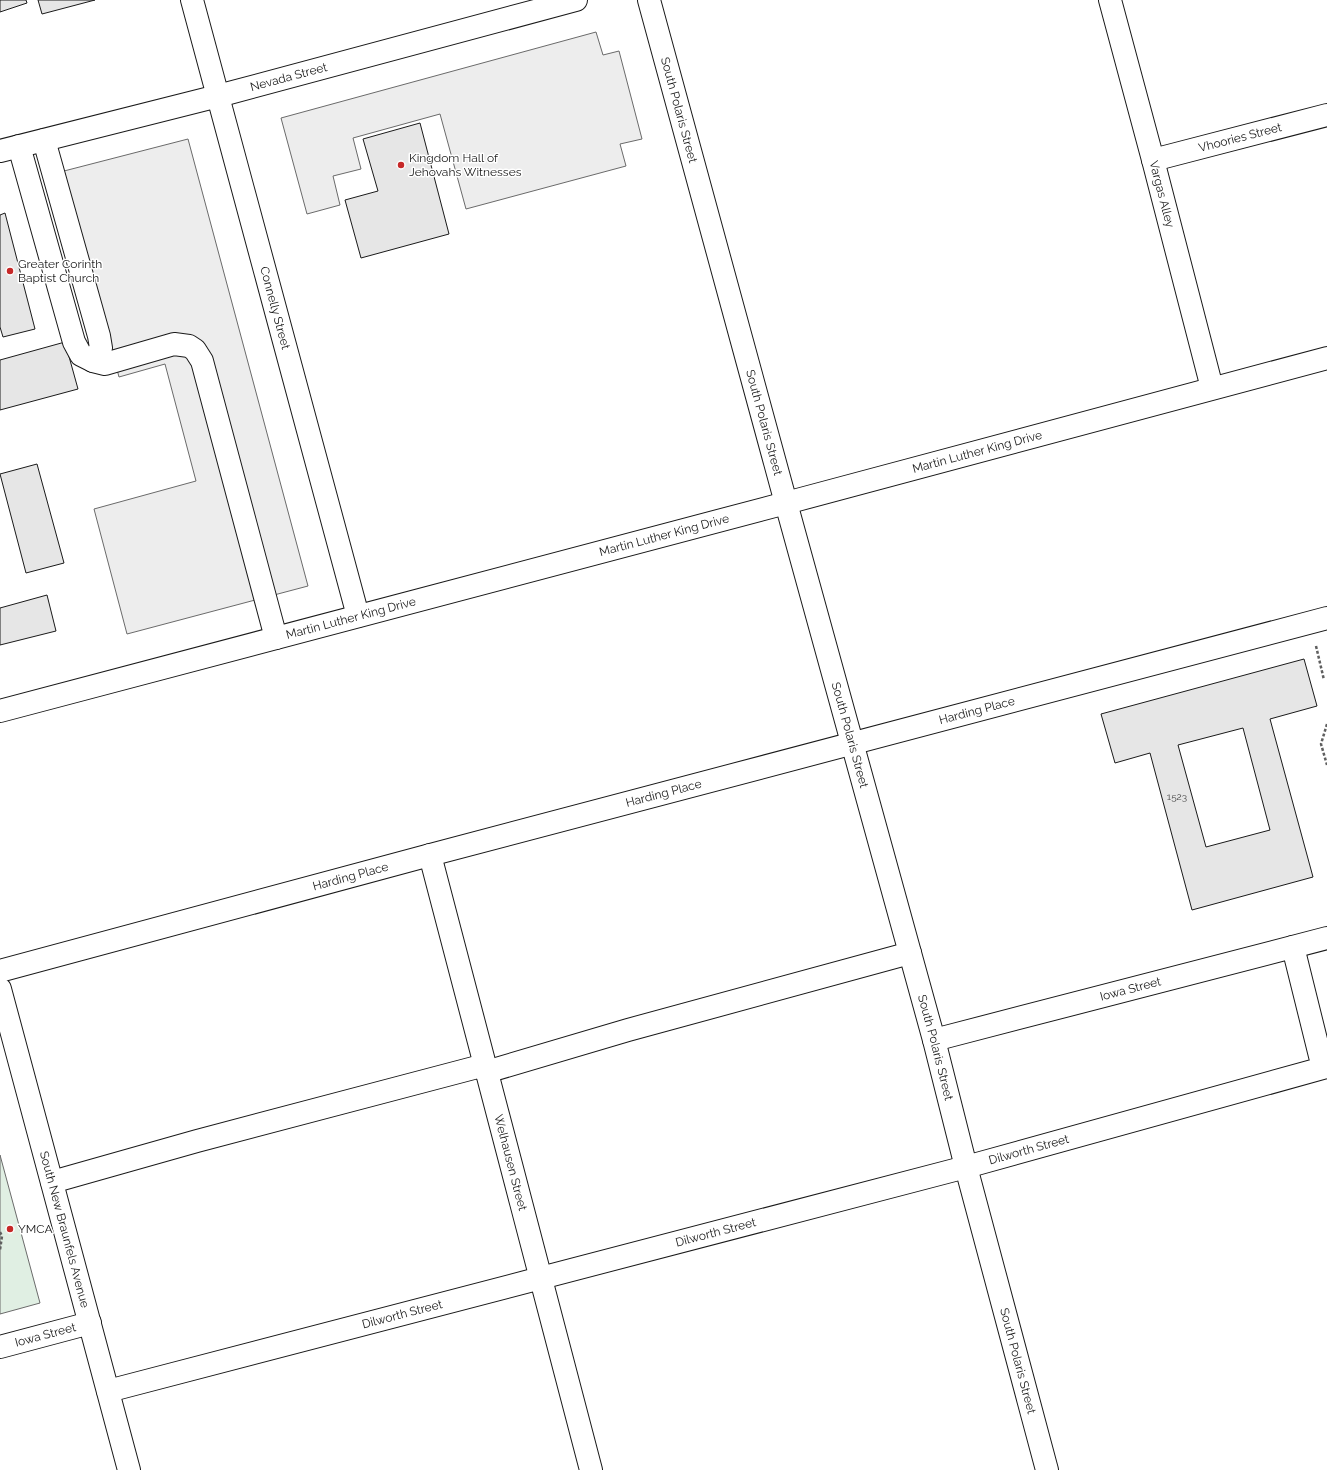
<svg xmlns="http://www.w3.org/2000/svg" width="1327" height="1470" font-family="Raleway,sans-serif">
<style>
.green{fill:#e0efe3;stroke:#6a6a6a}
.parking{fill:#ededed;stroke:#6a6a6a}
.building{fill:#e6e6e6;stroke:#1a1a1a;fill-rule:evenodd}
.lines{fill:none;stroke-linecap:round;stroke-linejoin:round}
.minor-casing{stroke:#1a1a1a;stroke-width:24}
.major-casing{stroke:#1a1a1a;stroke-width:24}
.path{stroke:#5f5f5f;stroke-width:2.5;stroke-dasharray:3 2;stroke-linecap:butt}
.minor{stroke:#fff;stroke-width:22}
.major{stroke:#fff;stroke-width:22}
.poi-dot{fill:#c62828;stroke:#fff;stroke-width:1.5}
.labels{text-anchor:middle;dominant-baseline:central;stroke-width:3;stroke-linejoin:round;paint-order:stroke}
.number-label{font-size:10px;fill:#4d4d4d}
.street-label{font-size:12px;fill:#1a1a1a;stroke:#fff}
.poi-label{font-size:12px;fill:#1a1a1a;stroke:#fff;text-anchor:start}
</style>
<rect width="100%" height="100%" fill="#fff"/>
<polygon class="green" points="0,1155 40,1303 0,1314"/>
<g class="parking">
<polygon points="596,32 603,55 619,51 642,139 620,144 626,166 466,209 440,114 353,138 361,169 333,176 340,205 307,214 281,118"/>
<polygon points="188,139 308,586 127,634 94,509 196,481 165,364 119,377 64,171"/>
</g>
<g class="building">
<polygon points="0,0 26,0 27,3 0,12"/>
<polygon points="38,0 95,0 42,14"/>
<polygon points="420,123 449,234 361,258 345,200 378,191 363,139"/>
<polygon points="5,213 35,329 3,337 0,327 0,215"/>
<polygon points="65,342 78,389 0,410 0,360"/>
<polygon points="37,464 64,563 26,573 0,474"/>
<polygon points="47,595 56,631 0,645 0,608"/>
<path d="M1304,659L1317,706L1270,719L1313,877L1192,910L1150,753L1115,763L1101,714ZM1243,728L1270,830L1206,847L1178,745Z"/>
</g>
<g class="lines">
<g class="minor-casing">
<g id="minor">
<path id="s1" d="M192,0L358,616"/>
<path id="s2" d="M649,0L786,503L934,1040L966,1167L1047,1470"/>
<path id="s3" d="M1110,0L1153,160L1212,388"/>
<polyline points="44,140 99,336 101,348 93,361"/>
<polyline points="19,146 74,342 81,355 93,361 105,364 174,344 189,346 195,350 202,361 276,638"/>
<path id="s4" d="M0,151L218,96L576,0"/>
<path id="s5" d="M1153,160L1327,115"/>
<path id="s6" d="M430,855L591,1470"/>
<path id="s7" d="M0,971L430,855L1327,618"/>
<path id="s8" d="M934,1040L1327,938"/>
<polyline points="486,1072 628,1030 910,953"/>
<polyline points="52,1182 197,1141 485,1065"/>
<path id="s9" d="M108,1391L966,1167L1323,1068L1293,947"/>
</g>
</g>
<g class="major-casing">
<g id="major">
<path id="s10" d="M0,711L786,503L1327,358"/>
<path id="s11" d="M0,989L129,1470"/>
<path id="s12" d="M0,1347L90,1323"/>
</g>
</g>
<g class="path">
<polyline points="1316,646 1324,680"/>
<polyline points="1327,724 1321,744 1327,765"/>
<polyline points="0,1232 2,1236 0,1250"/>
</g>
<use href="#minor" class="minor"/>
<use href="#major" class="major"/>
</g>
<g class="poi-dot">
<circle cx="401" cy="165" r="4"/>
<circle cx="10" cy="271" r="4"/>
<circle cx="10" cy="1229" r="4"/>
</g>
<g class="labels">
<g class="number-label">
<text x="1177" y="796">1523</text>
</g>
<g class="street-label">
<text stroke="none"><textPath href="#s4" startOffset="298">Nevada Street</textPath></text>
<text stroke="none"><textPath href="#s2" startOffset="114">South Polaris Street</textPath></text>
<text stroke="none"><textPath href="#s5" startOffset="90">Vhoories Street</textPath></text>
<text stroke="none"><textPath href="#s3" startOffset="201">Vargas Alley</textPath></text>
<text stroke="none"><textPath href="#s1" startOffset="319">Connelly Street</textPath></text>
<text stroke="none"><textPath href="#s2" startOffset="438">South Polaris Street</textPath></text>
<text stroke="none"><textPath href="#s10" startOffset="1011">Martin Luther King Drive</textPath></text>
<text stroke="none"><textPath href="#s10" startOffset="687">Martin Luther King Drive</textPath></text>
<text stroke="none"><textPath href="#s10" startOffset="363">Martin Luther King Drive</textPath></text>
<text stroke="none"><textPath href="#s7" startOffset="1011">Harding Place</textPath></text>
<text stroke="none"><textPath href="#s2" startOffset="762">South Polaris Street</textPath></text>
<text stroke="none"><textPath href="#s7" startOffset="687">Harding Place</textPath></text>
<text stroke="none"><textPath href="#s7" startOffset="363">Harding Place</textPath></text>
<text stroke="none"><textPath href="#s8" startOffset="203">Iowa Street</textPath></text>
<text stroke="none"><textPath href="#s2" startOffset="1086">South Polaris Street</textPath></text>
<text stroke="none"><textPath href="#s9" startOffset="952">Dilworth Street</textPath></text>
<text stroke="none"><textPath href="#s6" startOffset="318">Welhausen Street</textPath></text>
<text stroke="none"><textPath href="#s11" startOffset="249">South New Braunfels Avenue</textPath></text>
<text stroke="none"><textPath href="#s9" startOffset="628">Dilworth Street</textPath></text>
<text stroke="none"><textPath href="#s9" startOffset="304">Dilworth Street</textPath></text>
<text stroke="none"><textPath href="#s12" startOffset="47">Iowa Street</textPath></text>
<text stroke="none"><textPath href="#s2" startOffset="1410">South Polaris Street</textPath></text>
</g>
<g class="poi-label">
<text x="409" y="158">Kingdom Hall of<tspan x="409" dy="14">Jehovahs Witnesses</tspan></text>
<text x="18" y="264">Greater Corinth<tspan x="18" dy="14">Baptist Church</tspan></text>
<text x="18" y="1229">YMCA</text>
</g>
</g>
</svg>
